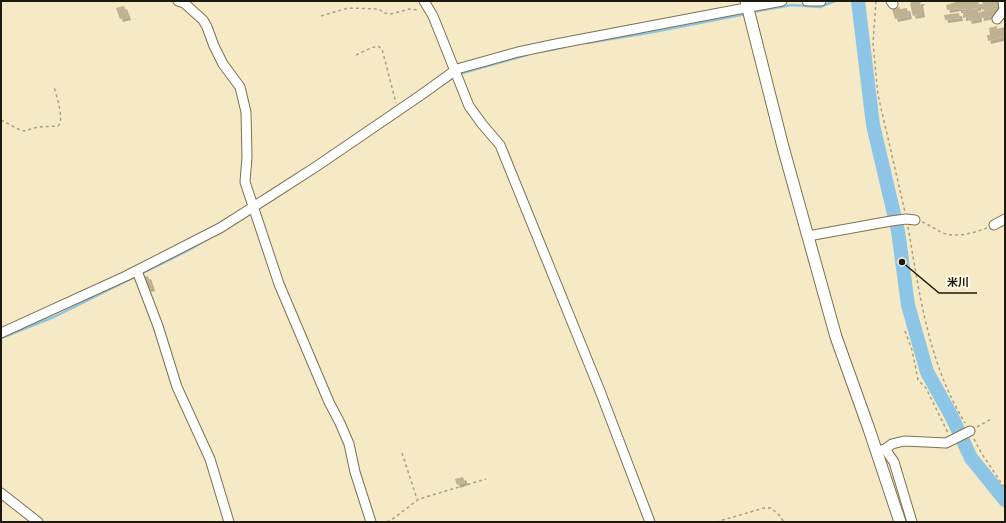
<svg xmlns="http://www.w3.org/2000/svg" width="1006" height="523" font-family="'Roboto Condensed','Noto Sans JP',sans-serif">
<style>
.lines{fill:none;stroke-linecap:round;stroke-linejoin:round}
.stream{stroke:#8dc5e6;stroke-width:2.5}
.river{stroke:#8dc5e6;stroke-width:14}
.building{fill:#beb290;filter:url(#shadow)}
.minor-casing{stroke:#7d7152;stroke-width:11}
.tertiary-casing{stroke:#7d7152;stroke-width:13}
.path{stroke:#a99f84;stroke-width:1.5;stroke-dasharray:3 3;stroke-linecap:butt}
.minor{stroke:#fff;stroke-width:9}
.tertiary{stroke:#fff;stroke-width:11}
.leader{fill:none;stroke:#1d190c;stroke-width:1.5}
.callout-dot{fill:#1d190c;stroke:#fef7e2;stroke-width:1.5}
.callout-label{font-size:11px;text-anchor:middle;font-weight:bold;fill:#1d190c;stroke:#fef7e2;stroke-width:4;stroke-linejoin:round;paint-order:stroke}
</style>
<defs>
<filter id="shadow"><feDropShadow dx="3" dy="3" stdDeviation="0" flood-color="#0004"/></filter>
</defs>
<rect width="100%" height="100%" fill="#f6e9c6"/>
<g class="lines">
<g class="stream">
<polyline points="752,12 792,5 820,7 835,1"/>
<polyline points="587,43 648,33 746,14"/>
<polyline points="540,52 565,47"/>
<polyline points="459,74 527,55"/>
<polyline points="441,86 455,76"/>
<polyline points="1,338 54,317 189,250 208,239"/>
</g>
<polyline class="river" points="858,1 873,125 898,231 908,305 927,372 952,417 971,458 1005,500"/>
</g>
<g class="building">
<polygon points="911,1 922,1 922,2 920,3 922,14 913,16 910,4 911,3"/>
<polygon points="955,1 979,1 978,8 958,10 958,8 947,10 946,5 956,2"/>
<polygon points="982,1 1000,1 1001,5 982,10 980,5 983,4"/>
<polygon points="124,6 128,17 120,19 116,8"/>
<polygon points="900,7 900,9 907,8 909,16 895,19 892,9"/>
<polygon points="999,8 1000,10 997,15 981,18 980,12"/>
<polygon points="978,9 979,19 969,21 968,17 963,18 963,12"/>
<polygon points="959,13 960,18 945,20 944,15"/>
<polygon points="997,26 997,29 1005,27 1005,37 988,41 987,35 990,35 989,28"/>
<polygon points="148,276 152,288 148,289 144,277"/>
<polygon points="463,477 465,482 457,485 455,479"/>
</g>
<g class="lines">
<g class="minor-casing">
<g id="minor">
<polyline points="178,1 184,3 203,20 207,27 214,46 223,64 240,87 246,112 247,157 245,182 279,284 329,402 340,423 349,444 355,472 371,522"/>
<polyline points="424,1 433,16 469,106 482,124 500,145 600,391 650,522"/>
<polyline points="807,1 821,1"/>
<polyline points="891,1 893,4"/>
<polyline points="997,19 1004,10 1003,1"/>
<polyline points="994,225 1005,219"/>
<polyline points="808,236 891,221 906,219 915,220"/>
<polyline points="137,271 158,326 177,387 210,459 229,522"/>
<polyline points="1,333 126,276 220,228 272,195 317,166 421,95 457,69 518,52 556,44 782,1"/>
<polyline points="885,449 894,462 912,522"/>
<polyline points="877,451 885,449 892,444 904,441 946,443 970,431"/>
<polyline points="1,493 38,522"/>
</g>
</g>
<g class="tertiary-casing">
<polyline id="tertiary" points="746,1 783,147 836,337 869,429 900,522"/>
</g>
<g class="path">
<polyline points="876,1 873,43 878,95 905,212"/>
<polyline points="321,16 348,8 379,9 384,13 391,14 409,9 419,10"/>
<polyline points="356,55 371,48 378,46 382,49 396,103"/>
<path d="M1,120L20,130L24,131L38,127L58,126C65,119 56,96 54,86"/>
<path d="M922,222C930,225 936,230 943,233C957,238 973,233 987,228"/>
<path d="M908,227C920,296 928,362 965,423"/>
<polyline points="905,331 912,350 918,380 926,388 948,433"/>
<polyline points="977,427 991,419"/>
<polyline points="974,439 982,454 1004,487"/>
<polyline points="402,453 417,499"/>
<polyline points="387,522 394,518 419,499 486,479"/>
<polyline points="716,522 764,508 771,508 779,515 784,522"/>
</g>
<use href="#minor" class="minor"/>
<use href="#tertiary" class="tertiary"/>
</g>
<path class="leader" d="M902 262L939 293H977"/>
<circle class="callout-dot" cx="902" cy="262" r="4"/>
<g class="callout-label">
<text x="958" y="286">米川</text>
</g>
<rect width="1006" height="523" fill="none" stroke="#1d190c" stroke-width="4"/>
</svg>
